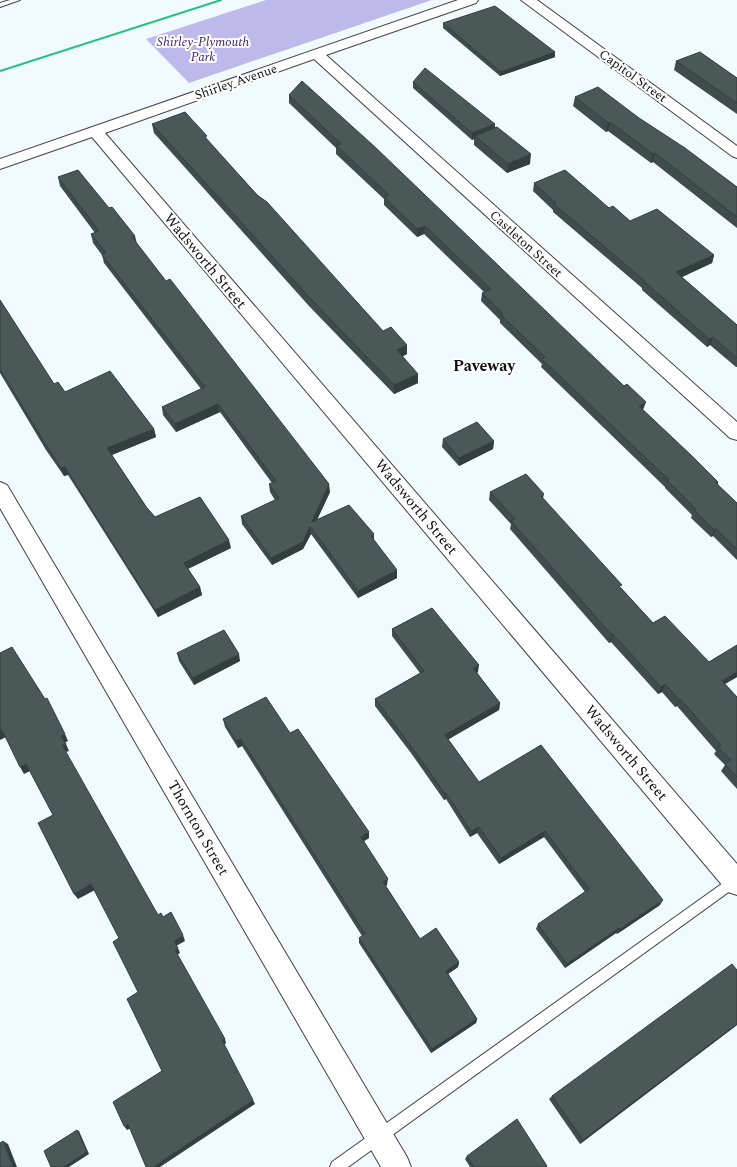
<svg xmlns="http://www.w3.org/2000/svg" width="737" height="1167" font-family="Spectral,serif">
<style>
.green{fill:#bdbaeb}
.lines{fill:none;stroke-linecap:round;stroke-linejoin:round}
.lane-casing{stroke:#424242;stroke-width:2}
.street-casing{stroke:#424242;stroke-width:2}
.lane{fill:#fff;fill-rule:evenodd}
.street{fill:#fff;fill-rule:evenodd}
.rail{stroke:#23c379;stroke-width:2}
.wall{fill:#404c4c}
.shaded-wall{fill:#343e3e}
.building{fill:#4b5858;stroke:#343e3e}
.labels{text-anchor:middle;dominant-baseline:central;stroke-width:4;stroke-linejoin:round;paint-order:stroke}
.far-park-label{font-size:13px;font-style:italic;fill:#3a1d69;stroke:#fff}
.far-street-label{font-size:13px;fill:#0f0f0f;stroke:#fff}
.street-label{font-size:15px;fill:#0f0f0f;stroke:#fff}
.neighbourhood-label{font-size:16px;font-weight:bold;fill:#0f0f0f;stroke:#fff}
</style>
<rect width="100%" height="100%" fill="#f1faff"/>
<polygon class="green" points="266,0 432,0 189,83 146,39"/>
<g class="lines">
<g class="lane-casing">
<g id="lane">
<polygon points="10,0 20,0 0,7 0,3"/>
<polygon points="737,873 737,886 348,1167 330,1167 332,1162"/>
</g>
</g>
<g class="street-casing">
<g id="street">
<polygon points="458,0 478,0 476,3 326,55 737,422 737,440 730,438 314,59 105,133 737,864 737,895 728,892 92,137 0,169 0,159"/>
<polygon points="521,0 537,0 737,146 737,158 732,156"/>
<polygon points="0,482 7,485 407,1157 411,1167 381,1167 0,508"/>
</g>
</g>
<use href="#lane" class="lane"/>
<use href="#street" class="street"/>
<polyline class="rail" points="0,71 221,0"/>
</g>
<g class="wall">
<polygon points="443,23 555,57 500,76 443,28"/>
<polygon points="676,61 737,78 737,114 674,70"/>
<polygon points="413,82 495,124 495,128 530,164 507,173 474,145 474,139 472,140 413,88"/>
<polygon points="289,95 643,410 718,482 718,485 737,503 737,560 713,536 711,537 691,518 692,515 665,488 665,487 541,367 542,364 500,323 500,320 481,301 482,293 484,292 424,234 417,237 384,205 384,199 336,154 336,148 289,103"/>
<polygon points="575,97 639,118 737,187 737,228 653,162 651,163 608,131 606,132 573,106"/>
<polygon points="152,124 207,140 383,331 407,354 403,356 418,383 394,394 309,306 154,133"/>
<polygon points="58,177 136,243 330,492 317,520 374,540 397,578 358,598 311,534 303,549 272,565 242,524 241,516 275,500 270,492 269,484 272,483 220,412 176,432 163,415 162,407 201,389 104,263 102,255 93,243 91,234 95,233 60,186"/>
<polygon points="534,183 609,208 630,221 714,255 712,263 681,277 737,325 737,367 736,367 710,345 707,347 642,290 642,288 553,212 553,210 533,191"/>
<polygon points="0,300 54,384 65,392 154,429 156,437 112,455 147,508 155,517 231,548 188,569 200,587 202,595 158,617 68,475 64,476 46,450 0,373"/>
<polygon points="443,439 494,441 493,449 459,466 442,447"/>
<polygon points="490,492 543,498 621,588 653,623 709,662 737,645 737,677 725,684 737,697 737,789 721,771 725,765 714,754 716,751 677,706 675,707 662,692 658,694 611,642 609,643 510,529 511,524 489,500"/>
<polygon points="392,629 478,672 477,673 500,703 499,710 448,739 479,782 660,905 617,934 616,933 565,968 536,929 538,924 585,892 544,837 499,864 477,833 470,837 446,799 444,800 411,753 375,706 375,699 420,673 392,636"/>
<polygon points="177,653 240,661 194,685 179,661"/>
<polygon points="223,719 290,733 369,838 364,841 387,885 386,886 420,939 459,962 458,967 448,974 477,1019 476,1023 431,1053 359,943 359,938 362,936 242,746 238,748 225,727"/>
<polygon points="737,1025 580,1144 549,1099 552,1096"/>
<polygon points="467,1156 547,1166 546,1167 470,1167 465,1159"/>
</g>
<g class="shaded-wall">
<polygon points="555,52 555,57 500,76 501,72"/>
<polygon points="610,122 608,131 606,132 608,123"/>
<polygon points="495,124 495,130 475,136 474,139 472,140 472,133"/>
<polygon points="655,153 653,162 651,163 653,154"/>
<polygon points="531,154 530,164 507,173 508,164"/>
<polygon points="425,226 424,234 417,237 417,229"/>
<polygon points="135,236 137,244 132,237"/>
<polygon points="714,255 712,263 674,281 676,272"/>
<polygon points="713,337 710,345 707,347 709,339"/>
<polygon points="407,345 407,354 397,359 397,350"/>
<polygon points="418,374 418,383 394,394 394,385"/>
<polygon points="646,402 643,410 639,406"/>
<polygon points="218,404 220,412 176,432 175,424"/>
<polygon points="154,429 156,437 109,456 107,448"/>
<polygon points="494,441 493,449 459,466 459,458"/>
<polygon points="65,467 68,475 64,476 61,468"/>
<polygon points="329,484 330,492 312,530 312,522"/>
<polygon points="544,494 542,502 541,496"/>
<polygon points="310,526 311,534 303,549 272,565 271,558"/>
<polygon points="716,529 713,536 711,537 714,530"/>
<polygon points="374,534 374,542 371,536"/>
<polygon points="229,540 231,548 185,570 184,563"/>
<polygon points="397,570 397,578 358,598 358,591"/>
<polygon points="200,587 202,595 158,617 155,610"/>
<polygon points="613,634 611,642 609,643 612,635"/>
<polygon points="239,654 240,661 194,685 193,678"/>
<polygon points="479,665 478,672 472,675 473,668"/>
<polygon points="737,672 737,677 718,688 722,681"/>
<polygon points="665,684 662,692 658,694 661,687"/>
<polygon points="680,699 677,706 675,707 679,700"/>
<polygon points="500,703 499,710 444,742 445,735"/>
<polygon points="0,730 2,730 6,737 0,740"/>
<polygon points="65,734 68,741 64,743 61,736"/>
<polygon points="241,739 242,746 238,748 236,741"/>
<polygon points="66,744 69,751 66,752 62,745"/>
<polygon points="26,764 30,771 24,774 20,767"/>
<polygon points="446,793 446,799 444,800 445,794"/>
<polygon points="479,827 477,833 470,837 471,831"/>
<polygon points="545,831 544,837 499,864 501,858"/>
<polygon points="369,832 369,838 361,843 361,837"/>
<polygon points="388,879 387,885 383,888 383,882"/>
<polygon points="91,884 95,890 78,899 74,894"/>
<polygon points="663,900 660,905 617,934 620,929"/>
<polygon points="619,928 616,933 565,968 567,964"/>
<polygon points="183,935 185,941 176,946 174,941"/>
<polygon points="178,948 180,953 177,955 175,950"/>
<polygon points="459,962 458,967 445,976 446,971"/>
<polygon points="477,1019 476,1023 431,1053 432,1049"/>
<polygon points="737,1024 737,1025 580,1144 583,1140"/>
<polygon points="225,1039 226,1043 224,1045 222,1040"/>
<polygon points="253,1100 255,1104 160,1167 153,1167"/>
<polygon points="128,1124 131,1128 127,1130 124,1126"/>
<polygon points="77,1130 79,1131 89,1154 69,1167 64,1167"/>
<polygon points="3,1141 8,1144 17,1167 13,1167"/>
</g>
<g class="building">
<polygon points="495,6 555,52 501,72 443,23"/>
<polygon points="700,52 737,78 737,103 676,61"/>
<polygon points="425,68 495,124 472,133 413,82"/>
<polygon points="302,81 375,147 624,386 627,384 646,402 639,406 692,456 718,482 716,483 737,503 737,549 716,529 714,530 694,510 696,509 667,480 669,480 542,359 545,357 501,315 503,314 482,293 491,289 425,226 417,229 384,197 389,195 336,145 341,144 289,95"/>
<polygon points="598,87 639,118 685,148 737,187 737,217 655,153 653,154 610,122 608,123 575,97"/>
<polygon points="185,112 207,136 205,137 257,195 267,202 383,331 391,327 407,345 397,350 418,374 394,385 309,297 152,124"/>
<polygon points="497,127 531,154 508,164 475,136"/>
<polygon points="78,170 109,208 112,207 135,236 132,237 166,281 170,279 329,484 312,522 349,505 374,534 371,536 397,570 358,591 310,526 303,542 271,558 241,516 279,498 269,484 276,481 218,404 175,424 162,407 205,387 102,255 106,253 91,234 99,231 58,177"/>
<polygon points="565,170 609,208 613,206 630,221 657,209 714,255 676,272 737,325 737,358 713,337 709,339 644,281 645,281 554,204 556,203 534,183"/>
<polygon points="0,300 54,384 58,382 65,392 110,371 154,429 107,448 147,508 155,517 200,497 229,540 184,563 200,587 155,610 65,467 61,468 44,442 0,369"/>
<polygon points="477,422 494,441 459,458 443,439"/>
<polygon points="526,474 544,494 541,496 622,585 619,586 653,623 665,616 709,662 737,645 737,672 722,681 737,697 737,777 725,764 731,760 718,747 721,745 680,699 679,700 665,684 661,687 613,634 612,635 511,521 515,519 490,492"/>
<polygon points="432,608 479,665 473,668 500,703 445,735 479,782 541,745 663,900 620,929 619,928 567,964 538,924 589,889 545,831 501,858 479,827 471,831 446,793 445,794 411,746 375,699 424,671 392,629"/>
<polygon points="224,630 239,654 193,678 177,653"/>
<polygon points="12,647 45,699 47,698 65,734 61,736 66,744 62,745 158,915 161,913 163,917 171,912 183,935 174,941 178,948 175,950 225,1039 222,1040 253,1100 153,1167 146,1167 128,1124 124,1126 113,1102 162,1071 127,999 138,992 113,942 119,938 91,884 74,894 38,823 53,815 26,764 20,767 2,730 0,730 0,653"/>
<polygon points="266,697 290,733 298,729 369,832 361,837 388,879 383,882 420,939 436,928 459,962 446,971 477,1019 432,1049 359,938 365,934 241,739 236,741 223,719"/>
<polygon points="732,964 737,970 737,1024 583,1140 552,1096"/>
<polygon points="517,1119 547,1166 545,1167 474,1167 467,1156"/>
<polygon points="77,1130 87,1152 64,1167 51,1167 44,1151"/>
<polygon points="3,1141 13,1167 0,1167 0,1143"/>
</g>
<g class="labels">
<g class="far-park-label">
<text x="203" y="42">Shirley-Plymouth<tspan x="203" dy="15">Park</tspan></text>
</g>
<g class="far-street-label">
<text transform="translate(633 76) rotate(36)">Capitol Street</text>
<text transform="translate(236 82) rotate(-19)">Shirley Avenue</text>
<text transform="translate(526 244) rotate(42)">Castleton Street</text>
</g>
<g class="street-label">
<text transform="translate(205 261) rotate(50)">Wadsworth Street</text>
<text transform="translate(416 507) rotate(50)">Wadsworth Street</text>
<text transform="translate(626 753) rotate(50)">Wadsworth Street</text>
<text transform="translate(198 828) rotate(60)">Thornton Street</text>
</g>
<g class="neighbourhood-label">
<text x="484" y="366">Paveway</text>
</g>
</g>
</svg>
